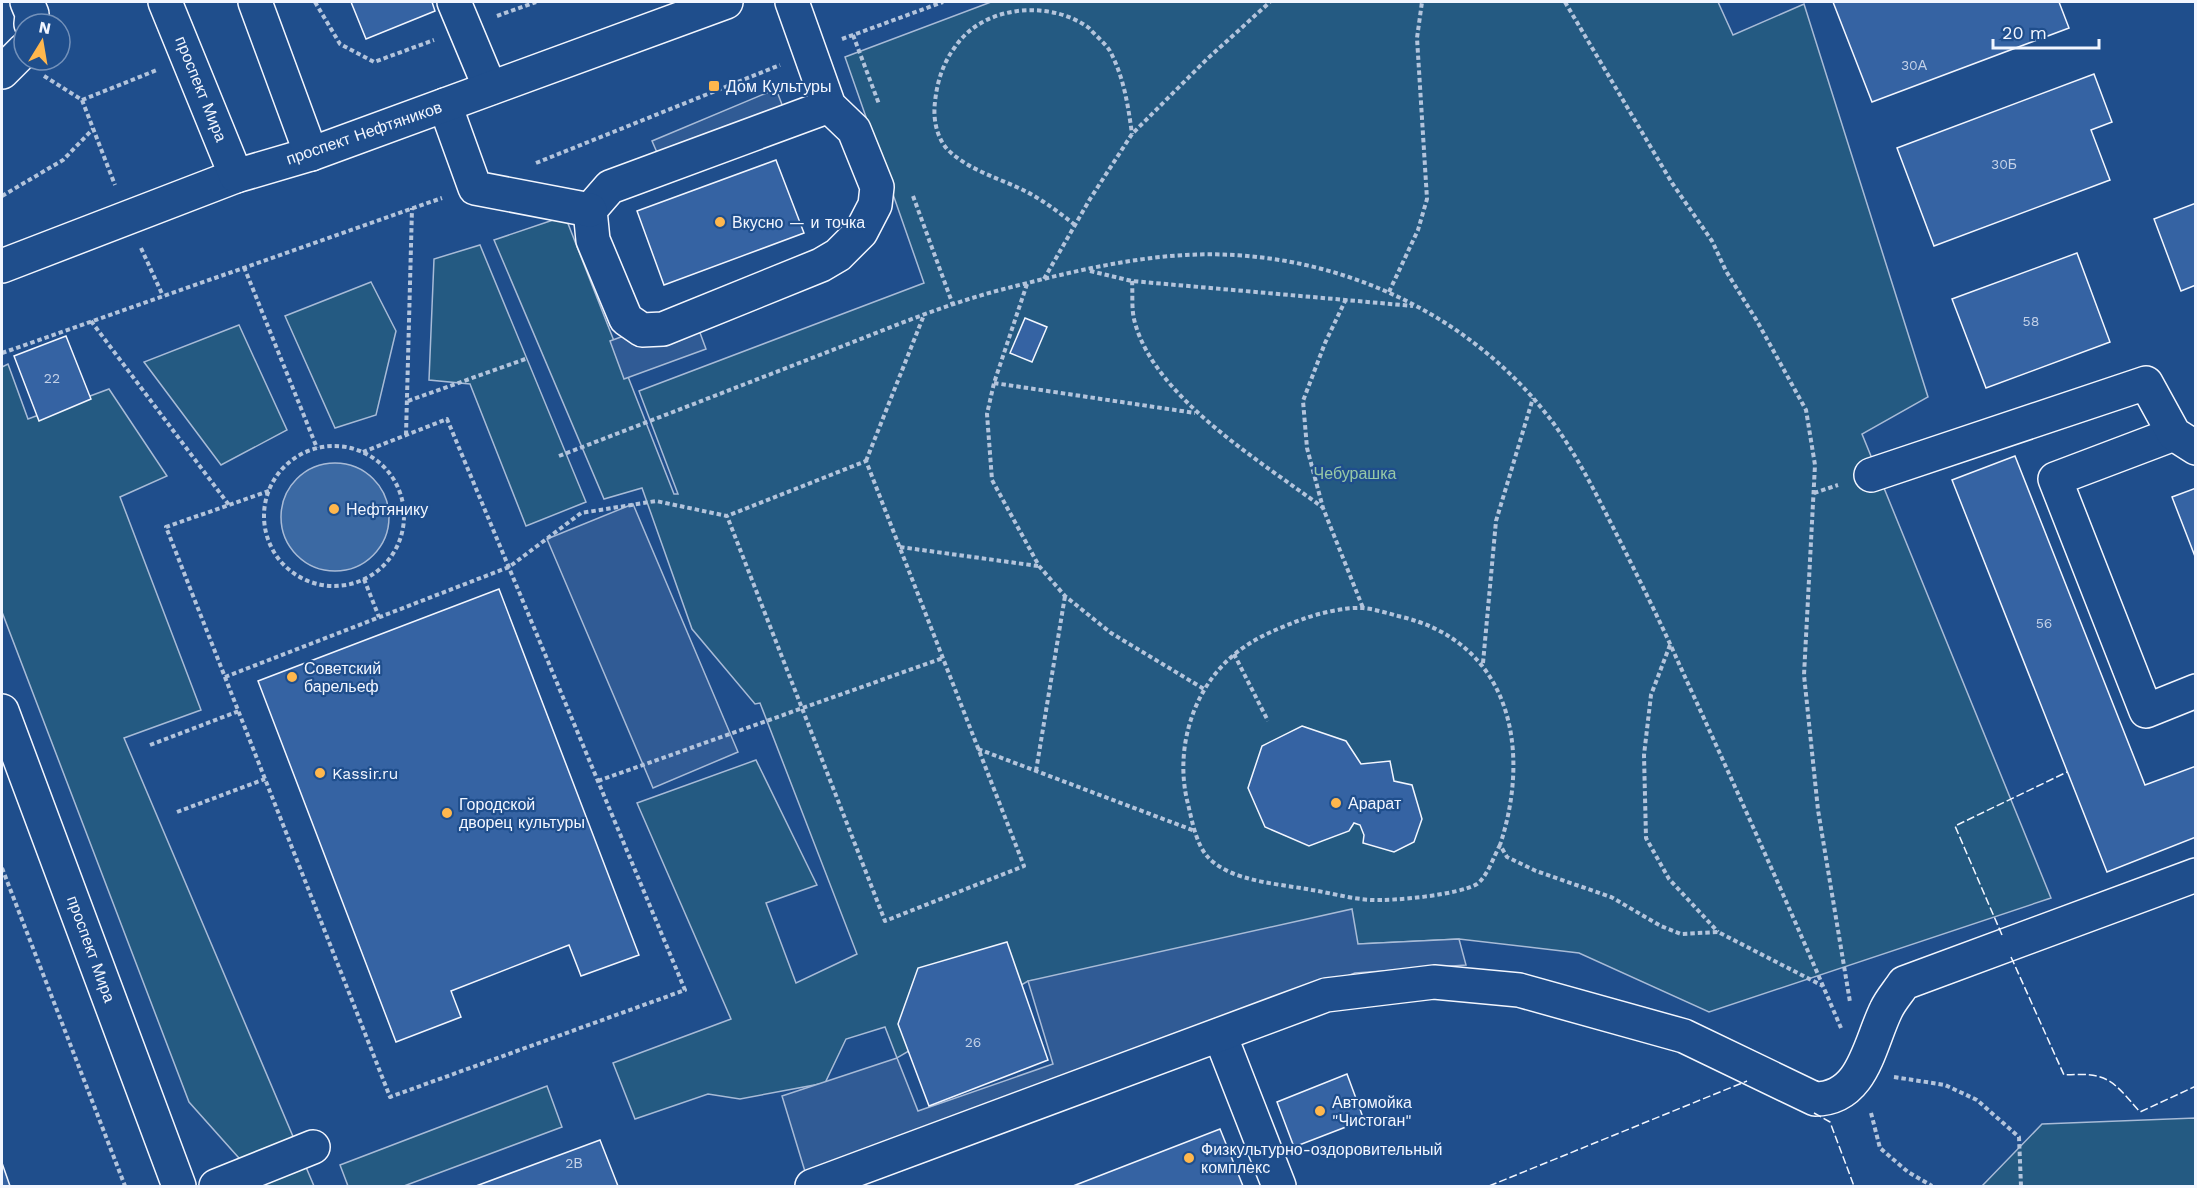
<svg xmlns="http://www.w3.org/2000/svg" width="2197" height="1188" font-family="'Work Sans',sans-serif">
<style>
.green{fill:#245a82;stroke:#a8bbd7;stroke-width:1.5}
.parking{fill:#305b95;stroke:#a8bbd7;stroke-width:1.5}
.water{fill:#3b69a3;stroke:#a8bbd7;stroke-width:1.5}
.building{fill:#3563a3;stroke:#f2f6ff;stroke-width:1.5}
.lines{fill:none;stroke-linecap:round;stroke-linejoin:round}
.minor-casing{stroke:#f2f6ff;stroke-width:36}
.major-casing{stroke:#f2f6ff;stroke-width:36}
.path{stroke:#b3c4dc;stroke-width:4;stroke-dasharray:4.5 3;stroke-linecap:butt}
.minor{stroke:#1f4e8c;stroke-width:33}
.major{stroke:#1f4e8c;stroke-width:33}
.fence{stroke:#f2f6ff;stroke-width:1.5;stroke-dasharray:8 3;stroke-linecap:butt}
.poi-dot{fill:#ffb74d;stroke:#1f4e8c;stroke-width:2}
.labels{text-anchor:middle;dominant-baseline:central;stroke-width:4.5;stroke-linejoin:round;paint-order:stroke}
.number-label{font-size:14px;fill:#c3d1e8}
.poi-label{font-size:16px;fill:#f2f6ff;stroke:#1f4e8c;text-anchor:start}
.street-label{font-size:16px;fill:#f2f6ff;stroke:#1f4e8c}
.park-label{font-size:16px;fill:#97c8a6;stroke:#1f4e8c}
</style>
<rect width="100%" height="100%" fill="#1f4e8c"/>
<g class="green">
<polygon points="991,2 1718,2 1733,35 1804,4 1928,397 1862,434 2051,898 1709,1012 1579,953 1459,939 1358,944 1028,981 897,1058 885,1027 846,1039 825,1083 740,1099 708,1094 635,1119 613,1063 731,1019 637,803 756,760 817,885 766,903 796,983 857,954 760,703 755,704 692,629 642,488 604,499 494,240 565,216 674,494 678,494 639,391 924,283 845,57"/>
<polygon points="480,245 586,502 526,526 470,384 429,380 434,259"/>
<polygon points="371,282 396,331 376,415 335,428 285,316"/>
<polygon points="239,325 287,430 221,465 144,362"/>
<polygon points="8,364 28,419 109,389 167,476 120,497 201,710 124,738 314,1186 264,1186 189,1102 2,612 2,367"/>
<polygon points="547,1086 562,1127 404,1186 348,1186 340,1165"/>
<polygon points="2195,1118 2195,1186 1982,1186 2042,1124"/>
</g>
<g class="parking">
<polygon points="776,89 788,120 665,171 652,141"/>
<polygon points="692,311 706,349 624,379 610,341"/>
<polygon points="633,504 738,752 653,788 547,539"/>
<polygon points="1352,909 1358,944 1459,939 1466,965 1355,973 807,1178 782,1096 897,1058 918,1111 1053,1064 1028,981"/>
</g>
<circle class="water" cx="335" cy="517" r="54"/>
<g class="building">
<polygon points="351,2 432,2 435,11 366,39"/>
<polygon points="1833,2 2059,2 2069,28 1872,102"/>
<polygon points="2094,74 2112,122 2091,130 2110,180 1934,246 1897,148"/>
<polygon points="776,160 804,233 664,285 637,211"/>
<polygon points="2196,203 2196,285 2181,291 2154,219"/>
<polygon points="2077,253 2110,342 1986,388 1952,299"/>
<polygon points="1025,318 1047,327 1032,362 1010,353"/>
<polygon points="66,336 91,399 39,421 14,356"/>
<polygon points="2015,456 2145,785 2196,766 2196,837 2107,872 1952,480"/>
<polygon points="2196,488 2196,559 2172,497"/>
<polygon points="499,589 639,955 581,976 569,945 451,991 461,1017 396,1042 258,681"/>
<polygon points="1302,726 1346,741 1361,764 1390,761 1394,781 1412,785 1422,819 1414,842 1394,852 1363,843 1364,835 1360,825 1354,823 1349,831 1309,846 1265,827 1248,788 1262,746"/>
<polygon points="1007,942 1048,1060 929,1106 898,1024 918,968"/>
<polygon points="1347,1074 1364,1120 1294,1147 1277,1102"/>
<polygon points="1220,1129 1243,1186 1073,1186"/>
<polygon points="600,1140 618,1186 476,1186"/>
<polygon points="2,1163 10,1186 2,1186"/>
</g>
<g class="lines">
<g class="minor-casing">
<g id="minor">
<polyline points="27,2 32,14 31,24"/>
<polyline points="454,2 490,88"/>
<polyline points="792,2 829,106 854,130 877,187 875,205 861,232 838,255 821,265 663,329 642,330 626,319 593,240 590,210 610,187 829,106"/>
<polyline points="2,72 24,50"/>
<polyline points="445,105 475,188 590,210"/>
<polyline points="2,266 236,176"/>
<polyline points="2174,434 2055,479 2146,711 2196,691"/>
<polyline points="1871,475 2146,383 2174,434 2196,448"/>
<polyline points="2,711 179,1186"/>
<polyline points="1220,1035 1279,1186"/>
<polyline points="216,1186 313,1147"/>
<path d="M812,1186L1326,995L1434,982L1519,990L1684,1036L1815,1099C1863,1099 1869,1045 1886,1010C1890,1001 1898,992 1904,983L2196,875"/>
</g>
</g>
<g class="major-casing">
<g id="major">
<polyline points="165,2 236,176 311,154 726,2"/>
<polyline points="255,2 311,154"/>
</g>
</g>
<g class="path">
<polyline points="315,2 340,44 374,62 434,40"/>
<polyline points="1565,2 1672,183 1712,241 1726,271 1757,321 1806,410 1815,465 1804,675 1818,810 1850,1002"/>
<polyline points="497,16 536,2"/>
<polyline points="853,35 879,104"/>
<polyline points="842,39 943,2"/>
<polyline points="44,76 82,100 115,185"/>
<polyline points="82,100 157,70"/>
<polyline points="536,163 780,65"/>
<polyline points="2,196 63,160 93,129"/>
<polyline points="913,196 953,305"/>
<path d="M1075,225C1060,213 1044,201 1027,192C1000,178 969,171 947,149C936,136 933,118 935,102C937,82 943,63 955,47C984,4 1051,0 1089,28C1095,35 1105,43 1110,51C1124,78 1128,105 1132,134"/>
<polyline points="141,248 163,296"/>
<polyline points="244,267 317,448"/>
<polyline points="1090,271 1132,281 1413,306"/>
<polyline points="1044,279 1090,199 1132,134 1206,60 1270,2"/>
<path d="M1132,281C1133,294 1131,310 1135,323C1156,399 1262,462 1322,507"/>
<polyline points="1027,284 994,383 987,414 992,480 1039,566 1065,596 1111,633 1204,689"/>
<polyline points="1389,292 1418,230 1427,199 1417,38 1422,2"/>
<polyline points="1346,299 1325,343 1303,401 1307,448 1323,508 1363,608"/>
<polyline points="91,321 229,505"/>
<polyline points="2,353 442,198"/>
<polyline points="994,383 1195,413"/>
<polyline points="408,401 528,358"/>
<polyline points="406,435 412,208"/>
<circle cx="334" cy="516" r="70"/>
<path d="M559,456C650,421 740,386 830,351C887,329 945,304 1004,289C1062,274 1126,258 1186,255C1327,247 1470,310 1554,424C1580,460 1599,500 1619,539C1640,581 1661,623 1680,666C1735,786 1789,906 1841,1028"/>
<polyline points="866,461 924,315"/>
<polyline points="269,491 166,527 390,1097 685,990 447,419 363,452"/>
<polyline points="1814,493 1838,485"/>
<polyline points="900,547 1038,566"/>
<polyline points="364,579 379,617"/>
<polyline points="1670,645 1651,695 1644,755 1646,838 1669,879 1718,932"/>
<polyline points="1234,654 1268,721"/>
<polyline points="1483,663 1496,521 1533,398"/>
<polyline points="225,677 509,567 581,513 656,501 727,516 866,461 1024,866 885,921 727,516"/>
<polyline points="150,745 239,711"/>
<polyline points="978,749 1195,831"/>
<polyline points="1036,771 1065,596"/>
<polyline points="598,781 943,658"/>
<polyline points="177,812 265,779"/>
<path d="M1500,845C1494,856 1487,877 1477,884C1458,895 1394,901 1372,900C1352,899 1331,893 1312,890C1291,886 1267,884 1247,878C1234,875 1216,867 1207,856C1196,843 1192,821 1188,804C1174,751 1192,688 1236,653C1256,637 1279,628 1303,619C1320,613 1345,607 1363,608C1374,609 1387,613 1398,616C1510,641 1532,748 1500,845L1507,857L1536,871L1611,897L1661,926L1681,934L1718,932L1823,986"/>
<polyline points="2,868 125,1186"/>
<polyline points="1894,1077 1945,1085 1977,1100 2019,1137 2021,1186"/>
<polyline points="1871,1113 1880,1148 1908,1172 1932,1186"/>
</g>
<use href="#minor" class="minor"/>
<use href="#major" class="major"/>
<g class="fence">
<polyline points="2002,935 1955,826 2067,772"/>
<path d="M2011,957L2064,1075C2108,1072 2112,1080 2140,1112L2196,1086"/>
<polyline points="1814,1113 1830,1122 1854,1186"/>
<polyline points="1489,1186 1747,1081"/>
</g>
</g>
<g class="poi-dot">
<rect x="708" y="80" width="12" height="12" rx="3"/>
<circle cx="720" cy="222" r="6"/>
<circle cx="334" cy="509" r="6"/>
<circle cx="292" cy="677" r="6"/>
<circle cx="320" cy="773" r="6"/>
<circle cx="1336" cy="803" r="6"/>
<circle cx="447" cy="813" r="6"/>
<circle cx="1320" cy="1111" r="6"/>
<circle cx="1189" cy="1158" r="6"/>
</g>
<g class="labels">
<g class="number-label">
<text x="1914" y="65">30А</text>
<text x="2004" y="164">30Б</text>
<text x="2031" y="321">58</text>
<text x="52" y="378">22</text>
<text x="2044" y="623">56</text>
<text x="973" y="1042">26</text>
<text x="574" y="1163">2В</text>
</g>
<g class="poi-label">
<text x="726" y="86">Дом Культуры</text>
<text x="732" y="222">Вкусно — и точка</text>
<text x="346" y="509">Нефтянику</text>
<text x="304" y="668">Советский<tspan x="304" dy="18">барельеф</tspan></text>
<text x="332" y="773">Kassir.ru</text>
<text x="1348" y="803">Арарат</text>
<text x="459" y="804">Городской<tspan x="459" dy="18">дворец культуры</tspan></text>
<text x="1332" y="1102">Автомойка<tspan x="1332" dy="18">"Чистоган"</tspan></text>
<text x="1201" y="1149">Физкультурно-оздоровительный<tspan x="1201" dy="18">комплекс</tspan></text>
</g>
<g class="street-label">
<text transform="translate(201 89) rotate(68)">проспект Мира</text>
<text transform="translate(364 133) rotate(-19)">проспект Нефтяников</text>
<text transform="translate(91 949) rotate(70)">проспект Мира</text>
</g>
<g class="park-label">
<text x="1355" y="473">Чебурашка</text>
</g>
</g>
<rect width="2197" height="1188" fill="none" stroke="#f2f6ff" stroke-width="6"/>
<g transform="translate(42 42) rotate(11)"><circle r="28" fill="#1f4e8c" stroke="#7391ba" stroke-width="1.5"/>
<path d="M0-4.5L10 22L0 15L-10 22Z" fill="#ffb74d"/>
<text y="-9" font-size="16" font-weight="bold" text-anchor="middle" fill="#f2f6ff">N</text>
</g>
<path d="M1993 39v9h106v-9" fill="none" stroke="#f2f6ff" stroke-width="3"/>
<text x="2002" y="39" font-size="18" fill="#f2f6ff" stroke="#1f4e8c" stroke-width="4.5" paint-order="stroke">20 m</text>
</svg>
